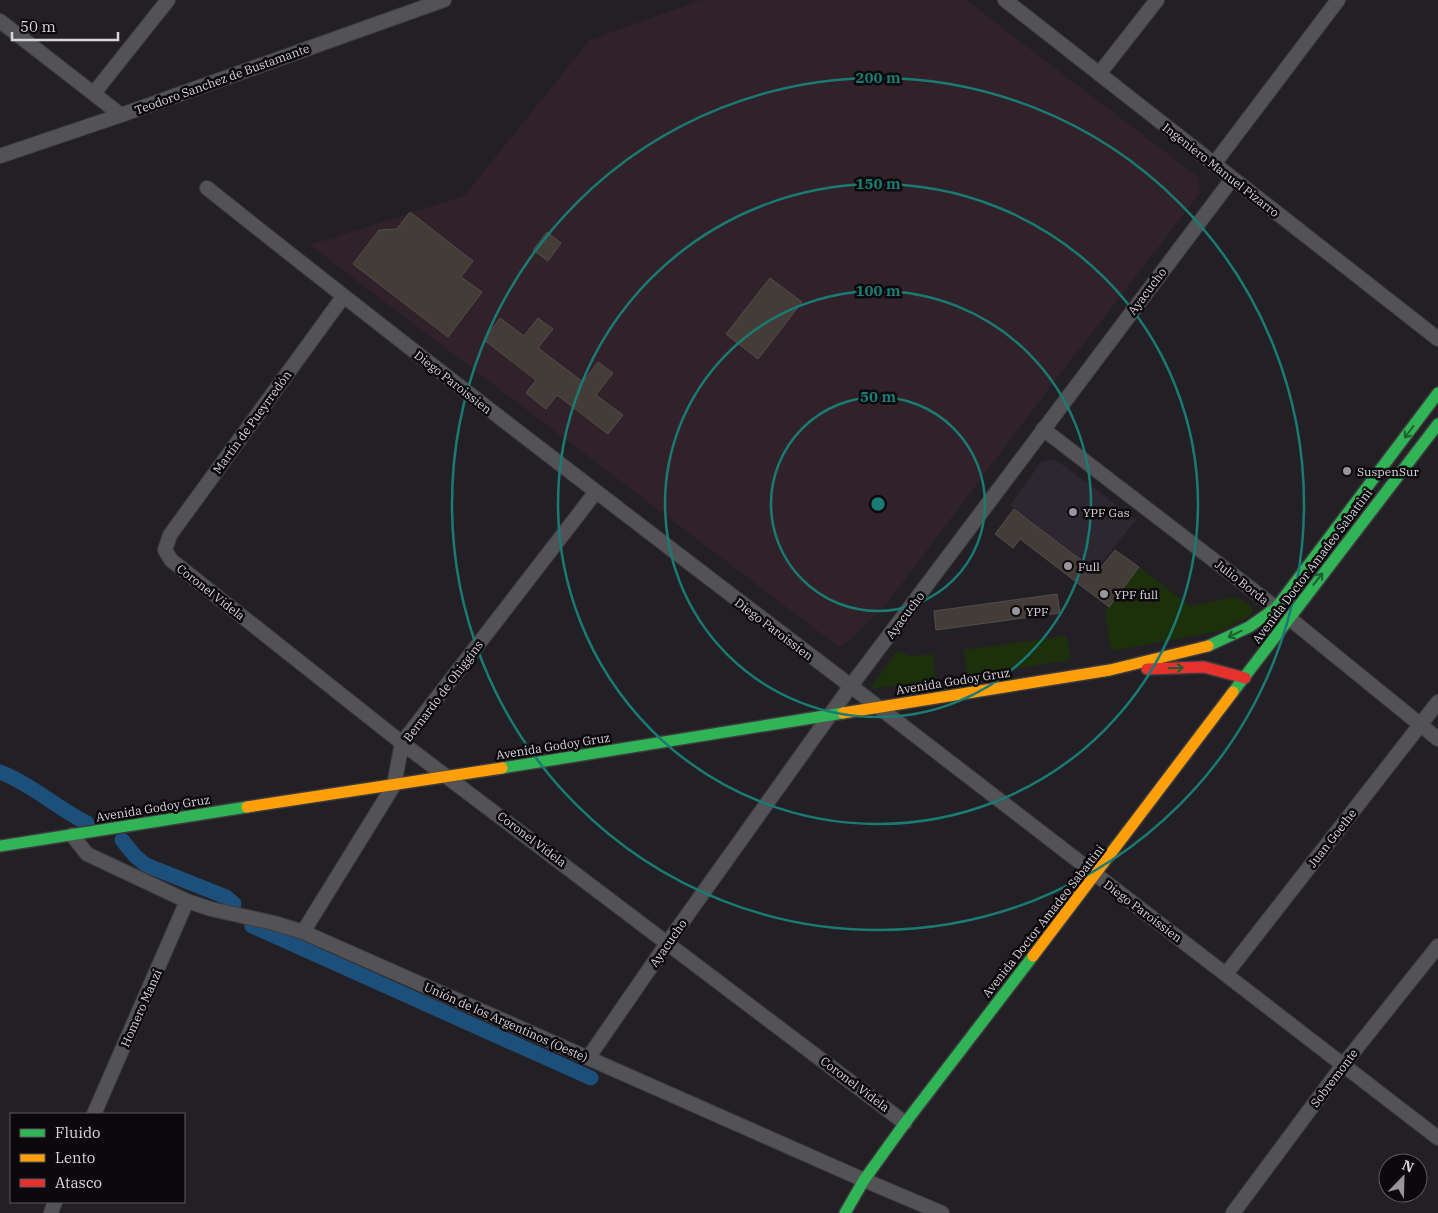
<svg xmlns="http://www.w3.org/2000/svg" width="1438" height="1213" font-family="'IBM Plex Serif',serif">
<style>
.built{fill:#2d2731}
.industrial{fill:#31222a}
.green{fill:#1d300c}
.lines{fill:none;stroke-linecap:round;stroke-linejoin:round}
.canal{stroke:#1c4f7a;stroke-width:15}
.building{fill:#443d37;stroke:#514e4f}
.street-casing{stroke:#3d3b3f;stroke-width:16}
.fast-casing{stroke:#3d3b3f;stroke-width:14}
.slow-casing{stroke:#3d3b3f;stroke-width:14}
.jam-casing{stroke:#3d3b3f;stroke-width:14}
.street{stroke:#535255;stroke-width:14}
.fast{stroke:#30b455;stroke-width:11}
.slow{stroke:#ff9f0a;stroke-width:11}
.jam{stroke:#e5322d;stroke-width:11}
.oneway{stroke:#1e5e30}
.ring{fill:none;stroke:#197b73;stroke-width:2.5}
.poi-dot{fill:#99969b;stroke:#0b090c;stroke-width:2}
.labels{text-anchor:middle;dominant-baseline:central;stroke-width:5;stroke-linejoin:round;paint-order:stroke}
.street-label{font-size:12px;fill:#d9d6db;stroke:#0b090c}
.poi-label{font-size:12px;fill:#d9d6db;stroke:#0b090c;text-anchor:start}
.centre{fill:#197b73;stroke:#0b090c;stroke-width:2.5}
.ring-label{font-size:15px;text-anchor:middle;font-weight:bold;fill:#197b73;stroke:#0b090c;stroke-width:5;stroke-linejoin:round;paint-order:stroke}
</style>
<rect width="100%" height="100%" fill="#232025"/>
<polygon class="built" points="1056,460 1136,520 1096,570 1010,505 1042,461"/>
<polygon class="industrial" points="701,0 966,0 1198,177 1200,193 1047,391 884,607 849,640 839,647 310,245 464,196 590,40"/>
<g class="green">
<polygon points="1139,567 1190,606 1235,597 1246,602 1252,608 1252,615 1220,631 1111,651 1105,613 1109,607"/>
<polygon points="1066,636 1071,660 968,676 964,650"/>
<polygon points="897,651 911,656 933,654 936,680 870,689"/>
</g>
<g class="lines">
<g class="canal">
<path d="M0,772C31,784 57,808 87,823"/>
<polyline points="122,840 135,856 146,865 226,897 234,904"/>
<polyline points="252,926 591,1078"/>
</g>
</g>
<g class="building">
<polygon points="410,212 473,261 461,277 482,292 448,337 353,264 379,230 397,229"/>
<polygon points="547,232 561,243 548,261 533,250"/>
<polygon points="770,278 802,302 758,359 726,334"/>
<polygon points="500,318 524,336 538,318 553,329 538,348 583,382 598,362 613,373 596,395 623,415 608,434 557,395 546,409 526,393 536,380 484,340"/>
<polygon points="1014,509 1097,572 1115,550 1139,567 1109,607 1020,539 1013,548 995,534"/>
<polygon points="1057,594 1060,613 936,630 934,611"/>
</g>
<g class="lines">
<g class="street-casing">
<g id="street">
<polyline points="1005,0 1438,339"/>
<polyline points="0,21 121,115"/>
<polyline points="1099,74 1157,0"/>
<polyline points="94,93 168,0"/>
<polyline points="0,156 121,115 444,0"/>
<polyline points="1214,164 1338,0"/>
<path d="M207,188C429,365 655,537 881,709C1067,851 1252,995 1438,1138"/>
<polyline points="343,297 170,535 165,550 171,560 402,743 905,1123"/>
<polyline points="1043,429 1289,618 1438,739"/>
<polyline points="72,835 87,854 187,901 211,909 274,923 303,932 864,1180 942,1213"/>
<polyline points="303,932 394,785 402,743 595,493"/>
<polyline points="1226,974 1438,702"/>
<polyline points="588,1058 668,942 850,687 1232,179"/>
<polyline points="94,1114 187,901"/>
<polyline points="51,1213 55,1202"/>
<polyline points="1233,1213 1343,1065 1438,946"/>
</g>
</g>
<g class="fast-casing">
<g id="fast">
<polyline points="1271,620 1276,608 1438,393"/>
<polyline points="1208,646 1249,627 1276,608"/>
<polyline points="1233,692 1438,424"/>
<polyline points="502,768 843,713"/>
<polyline points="0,846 247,807"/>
<polyline points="845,1213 864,1180 905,1123 1033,956"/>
</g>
</g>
<g class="slow-casing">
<g id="slow">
<polyline points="843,713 1110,670 1208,646"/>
<polyline points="247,807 502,768"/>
<polyline points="1033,956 1233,692"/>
</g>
</g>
<g class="jam-casing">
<polyline id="jam" points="1147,669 1204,667 1245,678"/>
</g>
<use href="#street" class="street"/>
<use href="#fast" class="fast"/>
<use href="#slow" class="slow"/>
<use href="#jam" class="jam"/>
</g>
<defs><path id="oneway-shaft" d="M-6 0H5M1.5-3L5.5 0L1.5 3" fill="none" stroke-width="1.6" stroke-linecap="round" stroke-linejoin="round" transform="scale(1.25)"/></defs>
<g class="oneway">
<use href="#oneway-shaft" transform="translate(1409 432) rotate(127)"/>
<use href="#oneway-shaft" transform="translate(1318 579) rotate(-52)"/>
<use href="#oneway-shaft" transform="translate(1235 634) rotate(154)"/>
<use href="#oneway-shaft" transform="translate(1176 668) rotate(-2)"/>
</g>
<g class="ring">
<circle cx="878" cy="504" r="107"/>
<circle cx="878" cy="504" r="213"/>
<circle cx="878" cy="504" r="320"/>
<circle cx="878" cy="504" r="426"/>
</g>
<g class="poi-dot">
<circle cx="1347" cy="471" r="5"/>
<circle cx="1073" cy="512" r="5"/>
<circle cx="1068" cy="566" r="5"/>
<circle cx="1104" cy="594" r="5"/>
<circle cx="1016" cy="611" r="5"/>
</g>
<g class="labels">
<g class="street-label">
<text transform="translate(222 79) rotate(-20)">Teodoro Sanchez de Bustamante</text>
<text transform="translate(1221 170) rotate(38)">Ingeniero Manuel Pizarro</text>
<text transform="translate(1147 291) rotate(-53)">Ayacucho</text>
<text transform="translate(453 382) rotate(38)">Diego Paroissien</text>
<text transform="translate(252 422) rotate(-54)">Martín de Pueyrredón</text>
<text transform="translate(1312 566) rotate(-53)">Avenida Doctor Amadeo Sabattini</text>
<text transform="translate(1242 582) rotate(38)">Julio Borda</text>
<text transform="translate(211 592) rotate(38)">Coronel Videla</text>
<text transform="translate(905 615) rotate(-53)">Ayacucho</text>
<text transform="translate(774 629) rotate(37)">Diego Paroissien</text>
<text transform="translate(953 681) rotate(-9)">Avenida Godoy Gruz</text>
<text transform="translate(443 691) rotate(-53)">Bernardo de Ohiggins</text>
<text transform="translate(553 746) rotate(-9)">Avenida Godoy Gruz</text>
<text transform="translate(153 808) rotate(-9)">Avenida Godoy Gruz</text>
<text transform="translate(1332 838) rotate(-52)">Juan Goethe</text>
<text transform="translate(532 839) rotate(37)">Coronel Videla</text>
<text transform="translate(1143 911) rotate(37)">Diego Paroissien</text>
<text transform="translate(1043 921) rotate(-52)">Avenida Doctor Amadeo Sabattini</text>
<text transform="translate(668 943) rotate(-55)">Ayacucho</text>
<text transform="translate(141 1008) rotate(-66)">Homero Manzi</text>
<text transform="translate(506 1022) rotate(24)">Unión de los Argentinos (Oeste)</text>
<text transform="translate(1334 1078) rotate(-53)">Sobremonte</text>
<text transform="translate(855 1084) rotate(37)">Coronel Videla</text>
</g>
<g class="poi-label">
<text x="1357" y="471">SuspenSur</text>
<text x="1083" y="512">YPF Gas</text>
<text x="1078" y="566">Full</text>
<text x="1114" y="594">YPF full</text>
<text x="1026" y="611">YPF</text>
</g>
</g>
<circle cx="878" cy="504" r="8" class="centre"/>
<g class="ring-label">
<text x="878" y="83">200 m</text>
<text x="878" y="189">150 m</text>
<text x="878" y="296">100 m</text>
<text x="878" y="402">50 m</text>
</g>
<rect x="10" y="1113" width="175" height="90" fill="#0b090c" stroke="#5d5b5f"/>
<rect x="20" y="1129" width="25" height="8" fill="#30b455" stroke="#5d5b5f"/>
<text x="55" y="1138" font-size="15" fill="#d9d6db">Fluido</text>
<rect x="20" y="1154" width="25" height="8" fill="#ff9f0a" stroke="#5d5b5f"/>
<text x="55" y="1163" font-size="15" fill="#d9d6db">Lento</text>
<rect x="20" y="1179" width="25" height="8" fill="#e5322d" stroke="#5d5b5f"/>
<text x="55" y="1188" font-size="15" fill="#d9d6db">Atasco</text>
<g transform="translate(1403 1178) rotate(23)"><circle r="24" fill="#0b090c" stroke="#5d5b5f"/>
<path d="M0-4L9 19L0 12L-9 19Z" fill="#99969b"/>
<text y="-8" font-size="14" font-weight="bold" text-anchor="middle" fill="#d9d6db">N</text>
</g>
<path d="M12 32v8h106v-8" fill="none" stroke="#d9d6db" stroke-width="2.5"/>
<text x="20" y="32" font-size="15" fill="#d9d6db" stroke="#0b090c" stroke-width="4" paint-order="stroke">50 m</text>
</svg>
